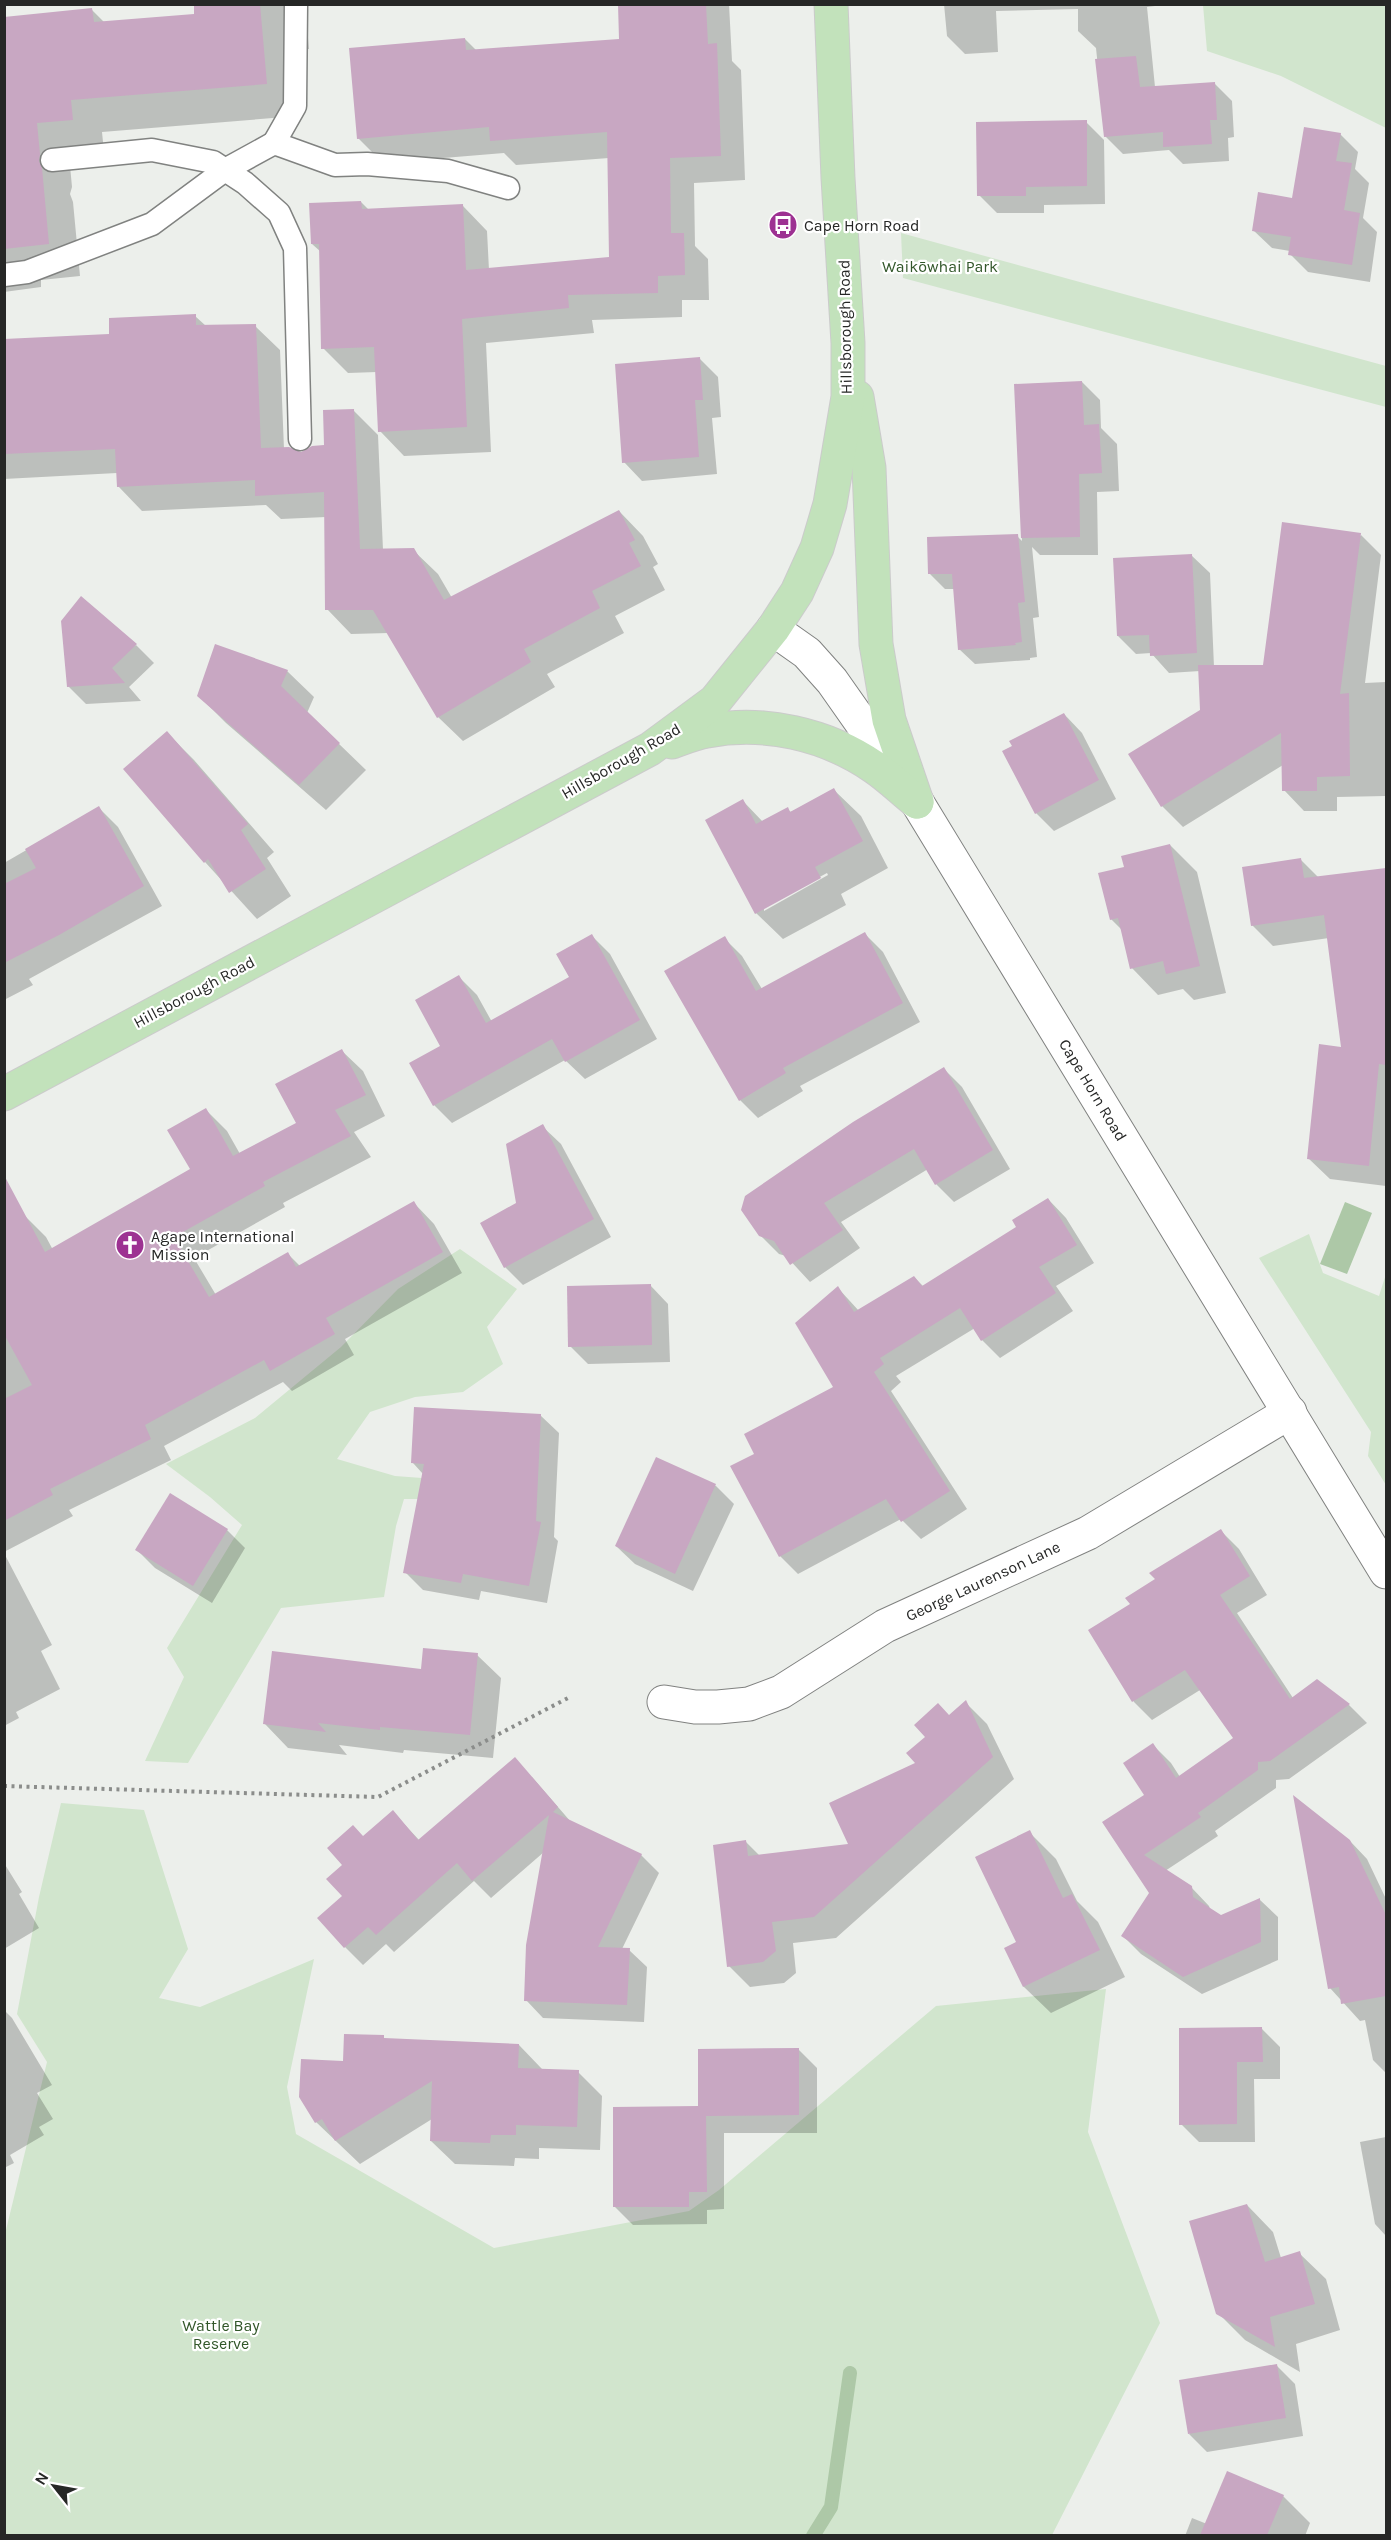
<svg xmlns="http://www.w3.org/2000/svg" width="1391" height="2540" font-family="Karla,sans-serif">
<style>
.green{fill:#d1e5cd}
.water{fill:#adc8a7}
.shadow{fill:#0003;fill-rule:evenodd}
.lines{fill:none;stroke-linecap:round;stroke-linejoin:round}
.stream{stroke:#adc8a7;stroke-width:14}
.building{fill:#c8a7c2}
.lane-casing{stroke:#808280;stroke-width:25}
.street-casing{stroke:#808280;stroke-width:35}
.primary-casing{stroke:#cbcbcb;stroke-width:35}
.path{stroke:#8b8d8b;stroke-width:4;stroke-dasharray:3 4.5;stroke-linecap:butt}
.lane{stroke:#fff;stroke-width:22}
.street{stroke:#fff;stroke-width:33}
.primary{stroke:#c2e2bb;stroke-width:33}
.labels{text-anchor:middle;dominant-baseline:central;stroke-width:4.5;stroke-linejoin:round;paint-order:stroke}
.poi-label{font-size:16px;fill:#262726;stroke:#fff;text-anchor:start}
.park-label{font-size:16px;fill:#32572a;stroke:#fff}
.street-label{font-size:16px;fill:#262726;stroke:#fff}
</style>
<rect width="100%" height="100%" fill="#ecefeb"/>
<g class="green">
<polygon points="1203,5 1386,5 1386,128 1281,76 1207,51"/>
<polygon points="901,233 1386,366 1386,407 903,278"/>
<polygon points="1309,1234 1323,1273 1379,1296 1386,1274 1386,1485 1368,1456 1371,1432 1259,1258"/>
<polygon points="460,1249 517,1289 487,1327 503,1364 463,1392 415,1397 370,1412 337,1459 395,1476 449,1480 436,1499 404,1499 396,1526 384,1597 281,1608 188,1763 145,1761 184,1677 167,1648 242,1525 210,1497 166,1464 255,1418 341,1347 398,1289"/>
<polygon points="61,1803 144,1810 188,1949 159,1998 200,2007 314,1959 287,2087 296,2134 494,2248 689,2211 719,2190 936,2006 1106,1989 1088,2132 1160,2323 1052,2535 5,2535 5,2234 47,2062 17,2014 39,1897"/>
</g>
<polygon class="water" points="1345,1202 1372,1213 1347,1274 1320,1264"/>
<g class="shadow">
<polygon points="195,4 305,4 309,49 293,50 298,116 102,132 104,152 69,155 72,187 70,194 73,202 80,276 41,280 41,287 4,292 4,18 92,10 105,23 196,15"/>
<polygon points="619,4 729,4 732,61 741,70 745,180 694,183 695,246 708,259 709,300 682,300 682,317 592,320 594,333 486,343 491,452 404,456 380,431 377,372 348,373 323,348 321,252 312,244 361,202 369,210 463,206 487,231 489,270 611,258 609,158 516,165 504,153 383,163 358,138 465,39 477,51 621,40"/>
<polygon points="944,4 1171,4 1147,7 1155,87 1214,83 1232,101 1234,137 1228,138 1229,161 1183,164 1169,150 1123,154 1105,136 1096,48 1078,31 1078,9 996,11 998,52 965,54 947,36"/>
<polygon points="1086,122 1104,140 1105,204 1044,205 1044,213 997,213 979,195"/>
<polygon points="1340,134 1358,152 1355,169 1369,183 1363,218 1377,232 1370,282 1308,272 1290,254 1290,251 1272,248 1253,230 1294,199"/>
<polygon points="195,316 206,326 255,326 280,350 284,449 301,454 325,447 353,410 378,435 383,550 413,550 438,574 452,598 619,511 643,536 658,564 653,567 665,590 615,616 624,633 547,674 555,687 463,741 438,717 389,633 351,634 327,609 326,517 281,519 266,505 142,511 118,486 117,473 4,479 4,340 111,335"/>
<polygon points="700,359 718,377 721,417 712,418 717,474 642,481 624,462"/>
<polygon points="1082,382 1100,400 1101,428 1117,444 1119,491 1097,492 1098,555 1040,555 1032,547 1039,617 1033,618 1037,657 1030,658 1030,660 975,664 959,649 955,589 945,589 930,574 1017,536 1022,541 1015,385"/>
<polygon points="1361,535 1381,555 1365,683 1386,682 1386,796 1337,797 1337,811 1304,811 1284,790 1283,765 1183,827 1162,806 1201,711 1200,671 1169,673 1151,653 1136,654 1118,636 1191,555 1210,573 1214,667 1264,666"/>
<polygon points="136,645 154,663 129,687 141,701 86,704 68,686"/>
<polygon points="287,671 314,697 307,713 366,770 326,810 226,723 199,696"/>
<polygon points="1064,714 1082,733 1116,799 1054,831 1036,813"/>
<polygon points="167,733 194,760 274,852 267,858 291,896 257,919 205,862"/>
<path d="M834,790L861,816L888,868L841,894L846,905L783,939L756,913L743,801L763,822L787,809L791,812ZM827,873L828,875L764,911V907Z"/>
<polygon points="99,808 118,827 162,906 29,979 33,985 4,1000 4,863"/>
<polygon points="1170,845 1197,872 1226,993 1194,1000 1183,989 1158,995 1132,968 1123,931 1111,919 1126,868"/>
<polygon points="1300,859 1319,878 1386,869 1386,1186 1330,1179 1308,1158 1343,1048 1329,938 1273,946 1252,925"/>
<polygon points="865,934 883,952 920,1022 800,1086 803,1091 758,1118 740,1100 724,938 742,956 762,989"/>
<polygon points="592,936 610,954 657,1039 585,1079 565,1060 452,1123 434,1105 442,1046 459,977 477,995 492,1022 571,978"/>
<polygon points="342,1051 363,1071 385,1116 354,1132 371,1157 283,1203 285,1207 194,1258 216,1295 288,1254 300,1266 414,1203 434,1224 462,1273 345,1339 354,1355 292,1391 283,1382 164,1446 171,1460 69,1510 73,1516 4,1552 4,1227 25,1216 46,1237 53,1250 192,1170 206,1110 227,1131 240,1154 298,1124"/>
<polygon points="944,1069 962,1087 1010,1169 954,1202 936,1184 928,1169 841,1222 860,1248 810,1282 786,1256 779,1254 760,1235"/>
<polygon points="542,1126 561,1144 611,1237 523,1285 505,1267 517,1204"/>
<polygon points="1048,1199 1066,1218 1094,1263 1056,1286 1073,1311 1000,1358 982,1340 975,1328 896,1376 901,1382 891,1391 967,1509 921,1539 901,1519 798,1574 780,1556 756,1454 835,1387 838,1288 859,1311 914,1277 924,1287 1018,1227"/>
<polygon points="650,1285 668,1304 670,1362 588,1364 570,1346"/>
<polygon points="540,1415 559,1433 554,1537 558,1541 547,1603 481,1591 479,1600 423,1590 405,1572 423,1474 413,1463"/>
<polygon points="657,1459 716,1486 734,1504 693,1591 635,1564 616,1546"/>
<polygon points="227,1530 245,1548 212,1603 155,1568 137,1550"/>
<polygon points="1221,1531 1239,1549 1267,1595 1237,1613 1293,1698 1317,1681 1349,1705 1367,1723 1289,1779 1276,1780 1276,1788 1215,1831 1218,1836 1165,1871 1191,1887 1209,1906 1210,1909 1221,1917 1260,1900 1278,1917 1278,1960 1202,1994 1141,1954 1123,1936 1151,1893 1104,1822 1146,1795 1153,1745 1171,1763 1180,1777 1235,1739 1200,1690 1152,1720 1134,1702 1090,1631 1132,1604 1158,1580"/>
<polygon points="4,1553 52,1645 41,1651 60,1689 16,1712 19,1718 4,1726"/>
<polygon points="477,1655 501,1678 493,1758 404,1750 403,1753 339,1745 347,1755 288,1748 265,1724"/>
<polygon points="966,1703 987,1724 1014,1779 836,1938 793,1943 796,1973 784,1983 750,1987 729,1966 746,1842 760,1856 851,1845 917,1763 950,1716"/>
<polygon points="532,1777 571,1822 641,1855 659,1873 622,1949 629,1950 647,1967 644,2022 543,2018 526,2000 544,1852 491,1898 474,1881 394,1952 386,1944 363,1965 345,1947 345,1865 364,1838 393,1812 420,1841"/>
<polygon points="1029,1832 1056,1859 1077,1901 1098,1922 1125,1977 1051,2013 1024,1987 1006,1949 1018,1943"/>
<polygon points="1350,1841 1367,1859 1386,1899 1386,2073 1373,2060 1365,2020 1360,2021 1330,1988"/>
<polygon points="4,1863 22,1892 19,1894 39,1928 4,1949"/>
<polygon points="4,2010 12,2018 52,2085 37,2093 53,2119 39,2127 44,2135 10,2155 14,2163 4,2168"/>
<polygon points="1262,2029 1280,2047 1280,2079 1254,2079 1255,2142 1199,2142 1181,2124"/>
<polygon points="383,2037 386,2040 519,2045 542,2069 578,2072 602,2096 600,2150 539,2148 539,2159 515,2158 514,2166 455,2164 431,2141 432,2119 360,2164 316,2122 344,2062"/>
<polygon points="798,2049 817,2068 817,2133 724,2133 724,2209 707,2210 707,2224 633,2225 614,2206 699,2108"/>
<polygon points="1386,2137 1386,2236 1375,2224 1360,2142"/>
<polygon points="1247,2205 1273,2232 1281,2258 1299,2253 1326,2279 1340,2330 1296,2344 1300,2372 1245,2340 1218,2313"/>
<polygon points="1277,2366 1295,2384 1303,2436 1207,2452 1189,2434"/>
<polygon points="1283,2496 1310,2523 1305,2536 1185,2536 1192,2518 1207,2524"/>
</g>
<g class="lines">
<polyline class="stream" points="813,2536 831,2507 850,2373"/>
</g>
<g class="building">
<polygon points="194,4 260,4 267,84 71,100 73,120 37,123 40,154 39,161 42,168 49,244 4,249 4,17 92,8 94,22 194,14"/>
<polygon points="618,4 706,4 708,44 717,43 721,156 670,158 671,233 684,233 685,275 658,276 658,293 568,295 569,308 462,319 467,427 378,432 374,347 321,349 319,244 311,244 309,203 361,201 362,209 463,204 466,270 609,257 607,132 490,141 489,127 357,139 349,48 465,38 466,50 619,39"/>
<polygon points="1136,56 1140,87 1215,82 1217,120 1210,120 1212,144 1163,147 1163,132 1104,137 1095,59"/>
<polygon points="1087,120 1087,186 1026,187 1026,196 977,196 976,122"/>
<polygon points="1304,127 1341,133 1336,161 1352,163 1344,210 1360,213 1352,265 1288,255 1291,237 1252,231 1258,192 1292,198"/>
<polygon points="196,314 196,325 256,324 261,448 289,447 301,452 312,446 324,445 323,410 354,409 360,549 414,548 444,600 619,510 635,540 629,543 641,566 592,591 600,608 524,649 531,662 437,718 373,610 325,610 324,492 255,496 255,480 117,487 115,449 4,454 4,339 109,334 109,318"/>
<polygon points="700,357 703,400 695,400 699,457 622,463 615,364"/>
<polygon points="1082,381 1084,425 1099,424 1102,473 1079,474 1080,537 1021,538 1014,384"/>
<polygon points="1282,522 1361,533 1340,694 1349,693 1350,776 1317,777 1317,791 1282,791 1281,733 1161,807 1128,754 1200,710 1198,665 1263,665"/>
<polygon points="1018,534 1025,602 1018,603 1022,642 1015,643 1016,645 958,650 952,574 928,574 927,537"/>
<polygon points="1192,554 1197,653 1150,656 1149,635 1117,636 1113,558"/>
<polygon points="81,596 137,644 112,668 125,683 67,687 61,621"/>
<polygon points="215,644 288,670 281,686 340,743 299,785 197,696"/>
<polygon points="1064,713 1099,780 1035,814 1002,751 1012,746 1009,741"/>
<polygon points="167,731 248,824 241,830 266,869 229,893 208,859 204,863 123,769"/>
<polygon points="834,788 863,841 815,867 821,878 755,914 705,820 743,799 756,824 788,807 790,812"/>
<polygon points="99,806 144,886 59,935 4,963 4,884 36,868 25,849"/>
<polygon points="1170,844 1200,966 1166,974 1163,961 1130,969 1118,918 1110,920 1098,873 1124,867 1121,856"/>
<polygon points="1301,858 1304,878 1386,868 1386,1065 1379,1064 1369,1166 1307,1159 1319,1044 1341,1047 1324,915 1251,926 1242,867"/>
<polygon points="865,932 903,1003 783,1068 786,1073 739,1101 664,971 725,936 756,991"/>
<polygon points="592,934 640,1020 565,1062 552,1039 433,1106 409,1063 440,1046 415,1000 459,975 486,1023 569,977 556,954"/>
<polygon points="342,1049 366,1095 335,1110 351,1136 263,1182 265,1186 174,1237 209,1297 288,1252 296,1267 414,1201 443,1252 326,1318 335,1334 270,1371 264,1360 145,1425 151,1439 50,1489 53,1495 4,1521 4,1399 32,1385 4,1334 4,1175 45,1252 190,1169 167,1130 206,1108 233,1156 296,1123 275,1084"/>
<polygon points="944,1067 993,1150 935,1185 914,1149 824,1203 843,1230 790,1265 774,1241 759,1236 741,1210 745,1196 853,1122"/>
<polygon points="543,1124 594,1219 504,1268 480,1223 516,1203 506,1144"/>
<polygon points="1048,1198 1077,1245 1039,1267 1056,1293 981,1341 960,1308 880,1358 884,1364 874,1372 950,1491 901,1522 886,1499 779,1557 730,1466 754,1454 744,1434 833,1387 795,1323 838,1286 854,1312 914,1276 922,1286 1016,1227 1012,1220"/>
<polygon points="651,1284 652,1345 568,1347 567,1286"/>
<polygon points="414,1407 541,1414 536,1521 541,1522 529,1586 463,1574 461,1583 403,1573 424,1464 411,1463"/>
<polygon points="656,1457 716,1484 675,1574 615,1546"/>
<polygon points="170,1493 228,1529 193,1586 135,1550"/>
<polygon points="1221,1529 1250,1576 1220,1595 1290,1699 1317,1679 1350,1704 1270,1761 1258,1762 1258,1770 1198,1813 1201,1817 1144,1855 1192,1886 1193,1897 1221,1915 1260,1898 1261,1942 1183,1977 1121,1936 1149,1893 1102,1822 1144,1795 1123,1763 1153,1743 1176,1778 1233,1738 1185,1670 1132,1702 1088,1630 1130,1604 1125,1598 1155,1579 1149,1573"/>
<polygon points="423,1648 478,1653 470,1735 380,1727 380,1730 318,1723 326,1732 263,1724 272,1651 421,1669"/>
<polygon points="966,1700 993,1757 814,1917 772,1922 776,1951 763,1962 727,1967 713,1845 746,1840 748,1856 848,1844 829,1803 915,1763 906,1753 925,1737 914,1725 938,1703 949,1715"/>
<polygon points="515,1757 558,1807 553,1812 642,1854 598,1947 630,1948 627,2005 524,2001 526,1945 549,1815 472,1881 457,1863 376,1935 368,1927 344,1948 317,1918 342,1896 326,1879 342,1865 327,1848 353,1825 363,1836 393,1810 418,1840"/>
<polygon points="1293,1795 1350,1840 1386,1915 1386,1996 1341,2004 1339,1987 1328,1989"/>
<polygon points="1030,1830 1063,1898 1072,1894 1100,1950 1023,1987 1004,1948 1016,1942 975,1857"/>
<polygon points="1262,2027 1263,2062 1237,2062 1237,2124 1179,2125 1179,2028"/>
<polygon points="344,2034 384,2035 384,2038 519,2044 518,2068 579,2070 577,2127 516,2125 516,2135 491,2135 490,2143 430,2141 432,2081 335,2141 322,2119 315,2123 299,2097 301,2059 343,2061"/>
<polygon points="799,2048 799,2115 706,2116 707,2192 689,2192 689,2207 613,2207 613,2107 698,2106 698,2049"/>
<polygon points="1247,2204 1265,2262 1300,2251 1315,2304 1270,2317 1275,2347 1216,2314 1189,2221"/>
<polygon points="1277,2364 1286,2418 1188,2434 1179,2380"/>
<polygon points="1227,2471 1284,2495 1267,2535 1200,2535"/>
</g>
<g class="lines">
<g class="lane-casing">
<g id="lane">
<polyline points="274,143 295,106 296,4"/>
<polyline points="52,160 152,150 213,162 245,183 279,213 295,248 300,439"/>
<polyline points="4,275 27,272 152,224 225,170 274,143 335,165 367,164 448,171 508,188"/>
</g>
</g>
<g class="street-casing">
<g id="street">
<polyline points="773,629 807,653 832,681 917,802 1386,1572"/>
<polyline points="664,1702 695,1707 718,1707 749,1704 781,1692 885,1626 1088,1533 1290,1412"/>
</g>
</g>
<g class="primary-casing">
<g id="primary">
<polyline points="857,397 869,468 876,644 889,720 917,802"/>
<path d="M672,742C683,738 695,733 707,731C764,720 826,734 874,767C889,777 903,791 917,802"/>
<polyline points="4,1094 650,749 715,701 773,629 797,592 817,548 830,504 848,397 848,343 838,178 831,4"/>
</g>
</g>
<polyline class="path" points="4,1786 378,1797 568,1698"/>
<use href="#lane" class="lane"/>
<use href="#street" class="street"/>
<use href="#primary" class="primary"/>
</g>
<defs>
<g id="bus-disc" transform="scale(1.5)"><circle r="9.5" fill="#9d3192" stroke="#fff"/><path d="M-5-6H5V4H4V6H2V4H-2V6H-4V4H-5ZM-3.5-4V0h7V-4ZM-3.5 1.2v1.5H-2V1.2ZM2 1.2v1.5H3.5V1.2Z" fill="#fff"/></g>
<g id="church-disc" transform="scale(1.5)"><circle r="9.5" fill="#9d3192" stroke="#fff"/><path d="M-1.2-6h2.4v3.5h3.3v2.4h-3.3V6h-2.4V-.1h-3.3v-2.4h3.3Z" fill="#fff"/></g>
</defs>
<g fill-rule="evenodd">
<use href="#bus-disc" x="783" y="225"/>
<use href="#church-disc" x="130" y="1245"/>
</g>
<g class="labels">
<g class="poi-label">
<text x="804" y="225">Cape Horn Road</text>
<text x="151" y="1236">Agape International<tspan x="151" dy="18">Mission</tspan></text>
</g>
<g class="park-label">
<text x="940" y="266">Waikōwhai Park</text>
<text x="221" y="2325">Wattle Bay<tspan x="221" dy="18">Reserve</tspan></text>
</g>
<g class="street-label">
<text transform="translate(845 327) rotate(-91)">Hillsborough Road</text>
<text transform="translate(621 761) rotate(-30)">Hillsborough Road</text>
<text transform="translate(194 992) rotate(-28)">Hillsborough Road</text>
<text transform="translate(1093 1090) rotate(59)">Cape Horn Road</text>
<text transform="translate(983 1581) rotate(-25)">George Laurenson Lane</text>
</g>
</g>
<rect width="1391" height="2540" fill="none" stroke="#262726" stroke-width="12"/>
<g transform="translate(54 2486) rotate(301)" stroke="#ffffff" stroke-width="4.5" paint-order="stroke">
<path d="M0-4.5L10 22L0 15L-10 22Z" fill="#262726"/>
<text y="-9" font-size="16" font-weight="bold" text-anchor="middle" fill="#262726">N</text>
</g>
</svg>
